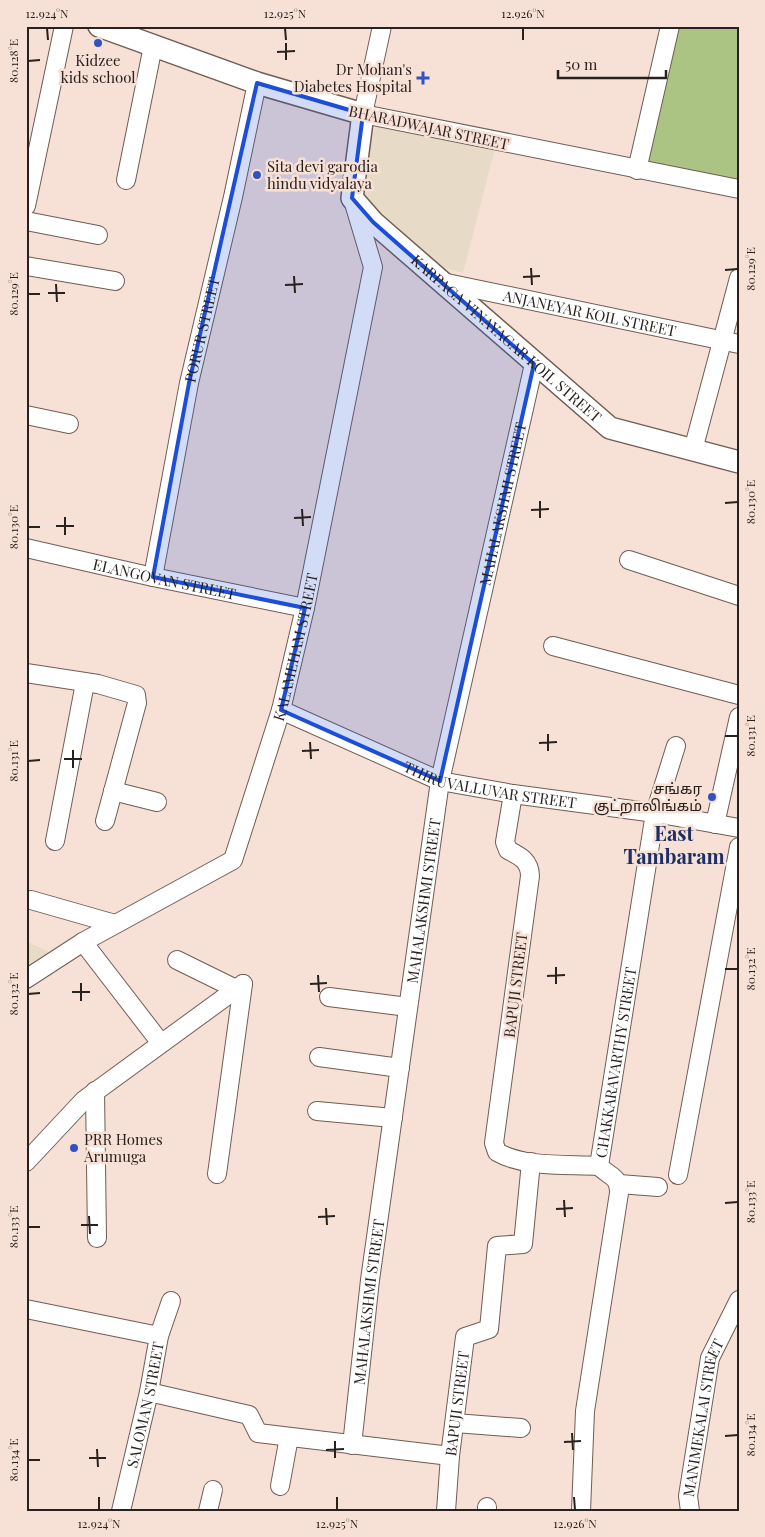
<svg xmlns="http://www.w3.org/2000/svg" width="765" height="1537" font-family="'Playfair Display','Noto Sans Tamil',serif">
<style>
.education{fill:#e7dac6}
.green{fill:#acc483}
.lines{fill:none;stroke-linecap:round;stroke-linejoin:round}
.minor-casing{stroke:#705d54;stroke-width:20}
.tertiary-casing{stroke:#705d54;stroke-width:24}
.minor{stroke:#fff;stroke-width:18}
.tertiary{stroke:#fff;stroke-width:21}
.marked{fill:#1d4ed8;fill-opacity:0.2;stroke:#1d4ed8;stroke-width:4;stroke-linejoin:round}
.ticks{fill:none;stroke:#29211d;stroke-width:2}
.poi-dot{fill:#3152c2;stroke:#f7e0d6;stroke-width:2}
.labels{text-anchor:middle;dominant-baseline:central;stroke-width:5;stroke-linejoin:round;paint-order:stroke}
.poi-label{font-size:15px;fill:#29211d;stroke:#f7e0d6;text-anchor:end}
.street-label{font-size:15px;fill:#29211d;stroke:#f7e0d6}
.district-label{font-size:20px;font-weight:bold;fill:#1b2e65;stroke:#f7e0d6}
.neatline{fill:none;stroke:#29211d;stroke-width:2}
.ticks-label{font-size:12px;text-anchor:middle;fill:#29211d}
</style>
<rect width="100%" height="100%" fill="#f7e0d6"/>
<g class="education">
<polygon points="376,125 495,148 463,273 443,267 355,195"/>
<polygon points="26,941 53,954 26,971"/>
</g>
<polygon class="green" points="668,26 739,26 739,187 637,170"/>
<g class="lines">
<g class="minor-casing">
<g id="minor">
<polyline points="382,26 363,114 739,189"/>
<polyline points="637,170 670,26"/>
<polyline points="126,180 153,46"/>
<polyline points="26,206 64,26"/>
<polyline points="26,221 98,235"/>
<polyline points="26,266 115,281"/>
<path id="s1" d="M442,282L739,344"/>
<polyline points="26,415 69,424"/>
<polyline points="693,450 739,278"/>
<path id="s2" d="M26,548L153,577L305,608"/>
<polyline points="629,560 739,596"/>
<path id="s3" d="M153,577L189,383L233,197L257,83"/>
<polyline points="553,646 739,695"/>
<polyline points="26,673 98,684 136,695 137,703 105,821"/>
<path id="s4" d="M281,710L440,781L513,794L655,813L739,828"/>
<polyline points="113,791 157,802"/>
<path d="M513,794L505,842L508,850C520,856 530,861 530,876L494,1143L497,1152C525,1168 567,1164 599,1166"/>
<polyline points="715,824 739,717"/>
<polyline points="55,841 85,683"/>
<polyline points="31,900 115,924"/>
<polyline points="83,942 160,1042"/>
<polyline points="177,960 236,989"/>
<path id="s5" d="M26,979L83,942L233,860L281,710L305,608L373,267L353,200"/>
<polyline points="329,997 408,1007"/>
<polyline points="319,1057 400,1068"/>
<polyline points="95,1091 97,1238"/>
<polyline points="317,1111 393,1118"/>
<polyline points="26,1162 84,1100 243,984"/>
<polyline points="217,1174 243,984"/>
<polyline points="678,1175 739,847"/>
<polyline points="619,1184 658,1187"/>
<polyline points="26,1309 159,1336"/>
<polyline points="149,1392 249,1415 258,1433 450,1456"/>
<polyline points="455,1423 521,1428"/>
<path id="s6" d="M352,1445L370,1280L440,781L534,364"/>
<polyline points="280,1486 289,1437"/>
<polyline points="487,1507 487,1511"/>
<path id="s7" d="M121,1511L149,1392L159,1336L171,1301"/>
<polyline points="208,1511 213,1490"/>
<path id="s8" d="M446,1511L450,1456L465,1337L489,1329L497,1246L523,1244L531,1162"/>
<path id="s9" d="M581,1511L585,1411L619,1193C619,1175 609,1177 599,1166L655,813L676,746"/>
<path id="s10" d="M690,1511L688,1496L710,1358L739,1300"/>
</g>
</g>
<g class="tertiary-casing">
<g id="tertiary">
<path id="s11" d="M99,26L257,83L363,114L352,198L373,222L610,428L739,462"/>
</g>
</g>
<use href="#minor" class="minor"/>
<use href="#tertiary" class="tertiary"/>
</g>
<path class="marked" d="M257,83L363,114L352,198L373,222L534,364L440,781L281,710L305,608L153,577L189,383Z"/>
<path class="ticks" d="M47,28L48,40M285,28L286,40M523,28V40M286,43V60M277,52L295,51M28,61L40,60M531,268L532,285M725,270L738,269M294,276L295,293M523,277L540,276M56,284L57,302M285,285L303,284M48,293H65M28,294H40M540,501V518M725,503L738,502M302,509L303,526M531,510L549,509M65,517V535M294,518L311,517M56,526H74M28,527H40M548,734V751M725,736H738M310,742L311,759M539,743L557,742M73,750V768M302,751L319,750M64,759H82M28,761L40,760M556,967V984M725,969H738M318,975L319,992M547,976L565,975M81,983V1001M310,984L327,983M72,992H90M28,994L40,993M564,1200L565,1217M725,1203L738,1202M326,1208L327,1225M556,1209L573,1208M89,1216L90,1234M318,1217L335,1216M81,1225H98M28,1227H40M572,1433L573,1450M725,1436L738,1435M335,1441V1458M564,1442L581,1441M97,1449L98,1467M326,1450L344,1449M89,1458H106M28,1460H40M99,1497V1510M337,1497V1510M574,1497L575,1510"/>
<g class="poi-dot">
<circle cx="98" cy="43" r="5"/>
<path d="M420.5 70.5h5v5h5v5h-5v5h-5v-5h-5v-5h5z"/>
<circle cx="257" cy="175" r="5"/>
<circle cx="712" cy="797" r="5"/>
<circle cx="74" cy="1148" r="5"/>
</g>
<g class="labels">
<g class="poi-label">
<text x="98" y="60" text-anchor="middle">Kidzee<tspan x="98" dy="17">kids school</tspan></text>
<text x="412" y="69">Dr Mohan's<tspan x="412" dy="17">Diabetes Hospital</tspan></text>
<text x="267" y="166" text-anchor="start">Sita devi garodia<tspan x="267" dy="17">hindu vidyalaya</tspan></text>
<text x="702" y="788">சங்கர<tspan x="702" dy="17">குட்றாலிங்கம்</tspan></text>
<text x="84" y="1139" text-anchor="start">PRR Homes<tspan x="84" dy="17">Arumuga</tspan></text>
</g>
<g class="street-label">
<text transform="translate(429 127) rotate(12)">BHARADWAJAR STREET</text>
<text stroke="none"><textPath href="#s1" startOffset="151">ANJANEYAR KOIL STREET</textPath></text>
<text stroke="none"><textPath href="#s3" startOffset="252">PORUR STREET</textPath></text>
<text stroke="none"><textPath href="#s11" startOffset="572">KARPAGA VINAYAGAR KOIL STREET</textPath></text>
<text stroke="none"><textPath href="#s6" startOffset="954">MAHALAKSHMI STREET</textPath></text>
<text stroke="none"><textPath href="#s2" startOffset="142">ELANGOVAN STREET</textPath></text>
<text stroke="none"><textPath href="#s5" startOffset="461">KALAMEHAM STREET</textPath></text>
<text stroke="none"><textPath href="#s4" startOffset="224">THIRUVALLUVAR STREET</textPath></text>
<text stroke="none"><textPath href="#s6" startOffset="549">MAHALAKSHMI STREET</textPath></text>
<text transform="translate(515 985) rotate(-83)">BAPUJI STREET</text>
<text stroke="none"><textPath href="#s9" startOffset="461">CHAKKARAVARTHY STREET</textPath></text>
<text stroke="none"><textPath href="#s6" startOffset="144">MAHALAKSHMI STREET</textPath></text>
<text stroke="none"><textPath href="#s8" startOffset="108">BAPUJI STREET</textPath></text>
<text stroke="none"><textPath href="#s7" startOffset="109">SALOMAN STREET</textPath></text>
<text stroke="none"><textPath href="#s10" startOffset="95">MANIMEKALAI STREET</textPath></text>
</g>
<g class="district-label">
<text x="674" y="832">East<tspan x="674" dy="23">Tambaram</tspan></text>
</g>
</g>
<rect width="765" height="1537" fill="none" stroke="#f7e0d6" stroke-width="55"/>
<path d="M558 70v8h108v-8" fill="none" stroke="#29211d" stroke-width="2.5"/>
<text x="565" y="70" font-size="15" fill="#29211d" stroke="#f7e0d6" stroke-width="4" paint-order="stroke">50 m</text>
<rect x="28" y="28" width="710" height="1482" class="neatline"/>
<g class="ticks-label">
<text x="47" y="18">12.924°N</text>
<text x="285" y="18">12.925°N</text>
<text x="523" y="18">12.926°N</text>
<text transform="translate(14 61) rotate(-90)" y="4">80.128°E</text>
<text transform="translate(751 269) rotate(-90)" y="4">80.129°E</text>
<text transform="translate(14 294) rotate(-90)" y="4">80.129°E</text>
<text transform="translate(751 502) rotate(-90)" y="4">80.130°E</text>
<text transform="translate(14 527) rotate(-90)" y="4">80.130°E</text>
<text transform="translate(751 736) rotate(-90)" y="4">80.131°E</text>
<text transform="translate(14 761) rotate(-90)" y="4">80.131°E</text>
<text transform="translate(751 969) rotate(-90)" y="4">80.132°E</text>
<text transform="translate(14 994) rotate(-90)" y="4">80.132°E</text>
<text transform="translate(751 1202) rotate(-90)" y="4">80.133°E</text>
<text transform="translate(14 1227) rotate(-90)" y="4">80.133°E</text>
<text transform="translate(751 1435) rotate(-90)" y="4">80.134°E</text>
<text transform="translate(14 1460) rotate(-90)" y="4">80.134°E</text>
<text x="99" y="1528">12.924°N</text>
<text x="337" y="1528">12.925°N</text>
<text x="575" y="1528">12.926°N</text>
</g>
</svg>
